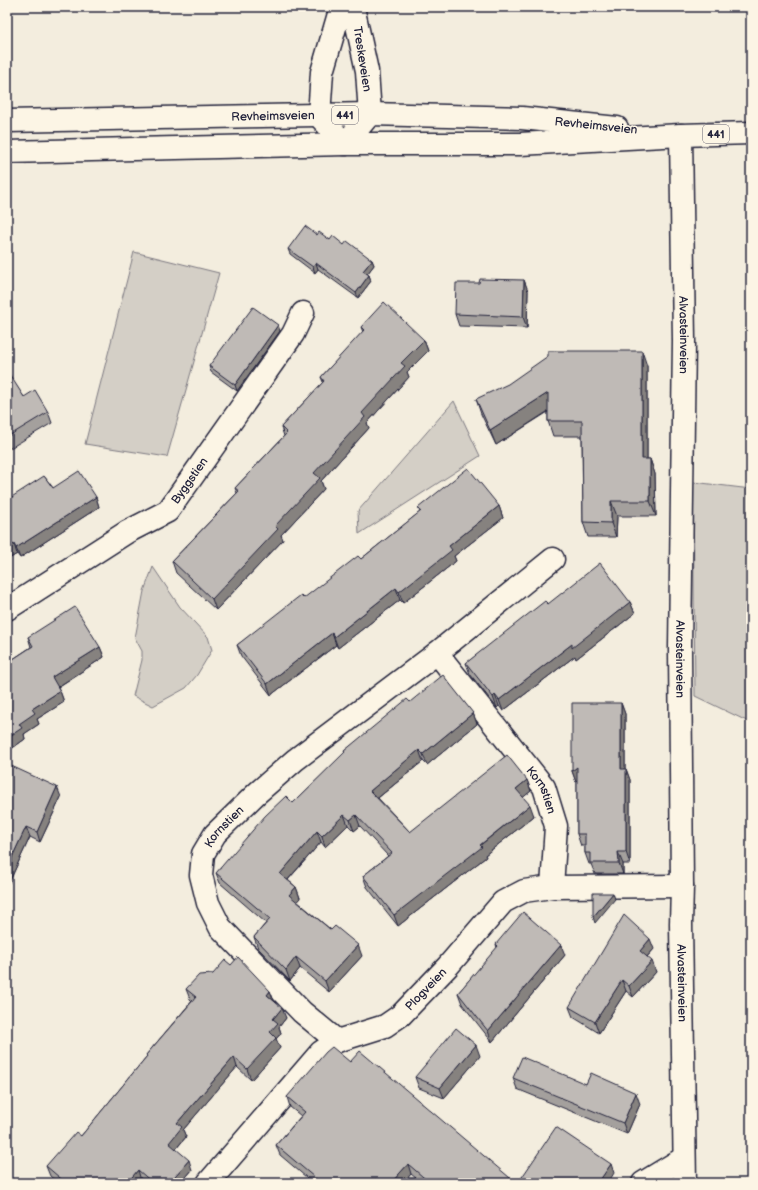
<svg xmlns="http://www.w3.org/2000/svg" width="758" height="1190" font-family="'Balsamiq Sans',sans-serif">
<style>
.green{fill:#d4cfc6;stroke:#7b7880}
.lines{fill:none;stroke-linecap:round;stroke-linejoin:round}
.minor-casing{stroke:#22223b;stroke-width:25}
.primary-casing{stroke:#22223b;stroke-width:25}
.minor{stroke:#fcf5e5;stroke-width:22}
.primary{stroke:#fcf5e5;stroke-width:22}
.wall{fill:#a4a09d;stroke:#22223b}
.shaded-wall{fill:#86827f;stroke:#22223b}
.building{fill:#bfbab6;stroke:#22223b}
.labels{text-anchor:middle;dominant-baseline:central;stroke-width:3;stroke-linejoin:round;paint-order:stroke}
.shield{fill:#fcf5e5;stroke:#63616e;stroke-width:1}
.shield-label{font-size:11px;font-weight:bold;fill:#22223b}
.street-label{font-size:12px;fill:#22223b;stroke:#fcf5e5}
</style>
<rect width="100%" height="100%" fill="#f3edde"/>
<filter id="ink" filterUnits="userSpaceOnUse"><feTurbulence type="fractalNoise" baseFrequency=".025" numOctaves="2"/><feDisplacementMap in="SourceGraphic" scale="8" xChannelSelector="R" yChannelSelector="G"/><feConvolveMatrix kernelMatrix="1 2 1 2 8 2 1 2 1" color-interpolation-filters="sRGB"/></filter>
<g filter="url(#ink)">
<g class="green">
<polygon points="134,252 219,273 167,457 85,444"/>
<polygon points="454,401 480,456 359,534 358,511"/>
<polygon points="693,482 751,489 751,723 695,696"/>
<polygon points="153,567 180,607 208,637 212,650 197,675 186,688 153,706 133,696 142,660 142,651 135,638 144,591"/>
</g>
<g class="lines">
<g class="minor-casing">
<g id="minor">
<polyline points="341,7 322,72 319,116 345,144 370,114 367,71 353,7"/>
<path id="s1" d="M681,135L684,341L680,648L682,886L681,924L685,1183"/>
<path id="s2" d="M7,609L127,532L168,511L293,334L303,313"/>
<path id="s3" d="M437,653L544,787L556,826L552,887"/>
<path id="s4" d="M337,1041L302,1012L220,927L208,903L201,875L203,854L215,834L256,794L295,760L437,653L553,559"/>
<path id="s5" d="M208,1183L321,1052L337,1041L385,1026L401,1015L448,966L503,902L524,891L552,887L682,886"/>
<polyline points="643,1183 684,1158"/>
</g>
</g>
<g class="primary-casing">
<g id="primary">
<path id="s6" d="M7,121L370,114L522,118L617,128"/>
<polyline points="7,152 345,144 520,144 681,135 751,133"/>
</g>
</g>
<use href="#minor" class="minor"/>
<use href="#primary" class="primary"/>
</g>
<g class="wall">
<polygon points="317,235 344,245 372,260 374,265 367,274 369,275 371,281 358,298 318,269 315,273 290,254 288,249"/>
<polygon points="524,280 528,291 527,328 459,326 455,314"/>
<polygon points="361,327 424,340 428,351 407,372 409,377 367,423 369,428 321,481 324,489 281,535 283,540 216,610 176,573 172,561 237,493 235,488 284,436 281,427 323,382 321,377 363,332"/>
<polygon points="280,331 237,391 211,372 209,366"/>
<polygon points="647,366 647,459 650,459 655,474 656,516 617,516 616,537 588,537 583,522 582,436 553,436 548,421 548,412 496,445 481,414 476,399"/>
<polygon points="7,373 24,397 48,412 52,423 7,450"/>
<polygon points="44,476 53,488 96,497 99,507 20,558 17,554 7,560"/>
<polygon points="499,506 503,518 454,556 456,561 403,603 400,600 338,648 336,645 271,695 241,656 237,645 361,559 420,512 418,508"/>
<polygon points="630,602 635,613 576,659 575,656 503,711 499,706 497,708 470,674 466,663 548,604"/>
<polygon points="28,637 100,647 104,657 58,687 60,691 64,702 37,719 39,724 24,734 25,739 7,752 7,663 31,647"/>
<polygon points="410,702 473,713 477,724 427,765 423,761 378,798 410,832 527,780 531,791 523,797 534,816 485,855 486,857 398,926 367,887 363,876 388,856 360,826 354,831 348,825 325,847 321,842 288,880 296,887 300,898 297,901 362,956 329,992 300,968 290,981 258,948 254,937 266,923 220,883 216,873 293,803 345,753 344,751"/>
<polygon points="621,703 625,714 625,769 626,769 630,780 630,864 623,864 623,874 595,874 591,864 589,864 585,853 585,846 581,846 577,834 577,781 576,782 572,771"/>
<polygon points="7,764 61,797 40,842 30,837 7,887"/>
<polygon points="496,944 565,955 492,1042 462,1004 458,993 497,948"/>
<polygon points="654,949 647,957 656,972 633,997 626,991 599,1033 573,1017 569,1007"/>
<polygon points="231,965 270,991 274,1001 286,1018 279,1027 281,1033 276,1039 280,1048 251,1080 237,1067 183,1130 186,1137 176,1149 192,1170 181,1183 144,1183 141,1181 139,1183 58,1183 50,1176 46,1166 81,1136 147,1056 146,1055 192,1001 190,999 186,989 213,974"/>
<polygon points="480,1056 444,1098 419,1088 415,1077"/>
<polygon points="350,1062 516,1183 422,1183 411,1174 403,1183 313,1183 280,1155 276,1145 301,1116 290,1107 287,1097"/>
<polygon points="513,1078 586,1084 640,1104 627,1134 517,1089"/>
</g>
<g class="shaded-wall">
<polygon points="372,260 374,265 365,277 363,271"/>
<polygon points="316,263 318,269 315,273 313,267"/>
<polygon points="369,275 371,281 358,298 356,293"/>
<polygon points="524,280 528,291 527,328 523,317"/>
<polygon points="278,325 280,331 237,391 235,385"/>
<polygon points="424,340 428,351 407,372 409,377 367,423 369,428 321,481 324,489 281,535 283,540 216,610 212,599 401,363"/>
<polygon points="642,351 647,366 647,474 642,459"/>
<polygon points="548,393 553,408 496,445 490,430"/>
<polygon points="650,459 655,474 656,516 650,501"/>
<polygon points="96,497 99,507 20,558 16,548"/>
<polygon points="611,501 617,516 616,537 611,523"/>
<polygon points="499,506 503,518 454,556 456,561 403,603 399,592 449,546"/>
<polygon points="14,544 17,554 7,560 7,548"/>
<polygon points="396,588 400,600 338,648 334,637"/>
<polygon points="630,602 635,613 576,659 575,656 503,711 499,700 572,644"/>
<polygon points="332,633 336,645 271,695 267,684"/>
<polygon points="100,647 104,657 56,688 52,677"/>
<polygon points="60,691 64,702 37,719 39,724 24,734 25,739 7,752 7,738 19,724 32,709"/>
<polygon points="495,695 499,706 497,708 493,697"/>
<polygon points="621,703 625,714 625,780 621,769"/>
<polygon points="473,713 477,724 427,765 423,754"/>
<polygon points="419,750 423,761 374,801 370,791"/>
<polygon points="577,767 581,778 576,782 572,771"/>
<polygon points="626,769 630,780 630,864 626,852"/>
<polygon points="527,780 531,791 520,800 516,789"/>
<polygon points="57,787 61,797 40,842 37,832"/>
<polygon points="530,805 534,816 485,855 486,857 398,926 394,915"/>
<polygon points="344,815 348,825 325,847 322,836"/>
<polygon points="356,815 360,826 354,831 350,820"/>
<polygon points="26,827 30,837 7,887 7,868"/>
<polygon points="317,831 321,842 284,884 280,874"/>
<polygon points="618,852 623,864 623,874 619,863"/>
<polygon points="296,887 300,898 293,906 289,895"/>
<polygon points="613,893 615,899 595,923 593,917"/>
<polygon points="650,939 654,949 643,961 640,951"/>
<polygon points="358,945 362,956 329,992 325,981"/>
<polygon points="561,945 565,955 492,1042 488,1031"/>
<polygon points="296,957 300,968 290,981 286,970"/>
<polygon points="652,961 656,972 633,997 629,986"/>
<polygon points="622,980 626,991 599,1033 595,1022"/>
<polygon points="270,991 274,1001 267,995"/>
<polygon points="282,1008 286,1018 279,1027 281,1033 276,1039 280,1048 251,1080 247,1069 273,1019"/>
<polygon points="476,1045 480,1056 444,1098 440,1088"/>
<polygon points="234,1057 237,1067 183,1130 186,1137 172,1153 169,1143 177,1123"/>
<polygon points="636,1093 640,1104 627,1134 623,1123"/>
<polygon points="189,1160 192,1170 181,1183 169,1183"/>
<polygon points="408,1164 411,1174 403,1183 391,1183"/>
<polygon points="611,1164 614,1173 608,1183 598,1183"/>
<polygon points="138,1170 141,1181 139,1183 127,1183"/>
</g>
<g class="building">
<polygon points="305,226 317,235 319,232 330,240 333,236 344,245 347,241 372,260 363,271 369,275 356,293 316,263 313,267 288,249"/>
<polygon points="480,279 524,280 523,317 455,314 456,283 479,283"/>
<polygon points="384,302 424,340 401,363 405,366 362,413 365,417 314,473 320,478 275,526 278,529 212,599 172,561 239,491 235,488 287,433 281,427 324,381 321,377 364,330 361,327"/>
<polygon points="253,307 278,325 235,385 209,366"/>
<polygon points="548,351 642,351 642,459 650,459 650,501 611,501 611,523 583,522 582,421 548,421 548,393 490,430 476,399 508,384 548,356"/>
<polygon points="8,372 24,397 35,390 48,412 7,437 7,373"/>
<polygon points="468,468 499,506 449,546 452,550 399,592 396,588 334,637 332,633 267,684 237,645 301,595 304,598 358,556 361,559 421,511 418,508"/>
<polygon points="79,471 96,497 16,548 14,544 7,548 7,500 44,476 53,488"/>
<polygon points="600,563 630,602 572,648 572,644 499,700 495,695 493,697 466,663 545,601 548,604"/>
<polygon points="75,607 100,647 52,677 60,691 32,709 35,713 19,724 22,728 7,738 7,663 33,646 28,637"/>
<polygon points="443,675 473,713 423,754 419,750 370,791 410,832 507,755 527,780 516,789 530,805 480,845 482,847 394,915 363,876 392,853 356,815 350,820 344,815 322,836 317,831 280,874 296,887 289,895 331,930 335,926 358,945 325,981 296,957 286,970 254,937 270,919 216,873 265,816 286,796 293,803 345,752 344,751 407,699 410,702"/>
<polygon points="572,703 621,703 621,769 626,769 626,852 618,852 619,863 590,863 590,853 585,853 585,834 577,834 577,767 572,771"/>
<polygon points="7,764 57,787 37,832 26,827 7,868"/>
<polygon points="593,893 613,893 593,917"/>
<polygon points="523,912 561,945 488,1031 458,993 498,946 496,944"/>
<polygon points="624,915 650,939 640,951 652,961 629,986 622,980 595,1022 569,1007"/>
<polygon points="238,957 270,991 267,995 282,1008 273,1019 278,1023 270,1032 276,1038 247,1069 234,1057 177,1123 182,1127 169,1143 189,1160 169,1183 153,1183 138,1170 127,1183 66,1183 46,1166 76,1132 81,1136 147,1056 146,1055 196,997 186,989 199,975 213,974 225,960 231,965"/>
<polygon points="456,1028 476,1045 440,1088 415,1077"/>
<polygon points="332,1047 350,1062 360,1051 516,1183 430,1183 408,1164 391,1183 321,1183 276,1145 305,1112 287,1097 326,1052"/>
<polygon points="522,1057 586,1084 591,1073 636,1093 623,1123 513,1078"/>
<polygon points="556,1127 611,1164 598,1183 518,1183"/>
</g>
</g>
<g class="labels">
<g class="shield">
<rect x="332" y="106" width="26" height="18" rx="3"/>
<rect x="703" y="125" width="26" height="18" rx="3"/>
</g>
<g class="shield-label">
<text x="345" y="115">441</text>
<text x="716" y="134">441</text>
</g>
<g class="street-label">
<text transform="translate(362 59) rotate(81)">Treskeveien</text>
<text stroke="none"><textPath href="#s6" startOffset="266">Revheimsveien</textPath></text>
<text transform="translate(596 126) rotate(6)">Revheimsveien</text>
<text stroke="none"><textPath href="#s1" startOffset="200">Alvasteinveien</textPath></text>
<text stroke="none"><textPath href="#s2" startOffset="226">Byggstien</textPath></text>
<text stroke="none"><textPath href="#s1" startOffset="524">Alvasteinveien</textPath></text>
<text stroke="none"><textPath href="#s3" startOffset="173">Kornstien</textPath></text>
<text stroke="none"><textPath href="#s4" startOffset="275">Kornstien</textPath></text>
<text stroke="none"><textPath href="#s1" startOffset="848">Alvasteinveien</textPath></text>
<text stroke="none"><textPath href="#s5" startOffset="298">Plogveien</textPath></text>
</g>
</g>
<rect width="758" height="1190" fill="none" stroke="#fcf5e5" stroke-width="24"/>
<rect x="12" y="12" width="734" height="1166" fill="none" stroke="#22223b" stroke-width="1.5" filter="url(#ink)"/>
</svg>
